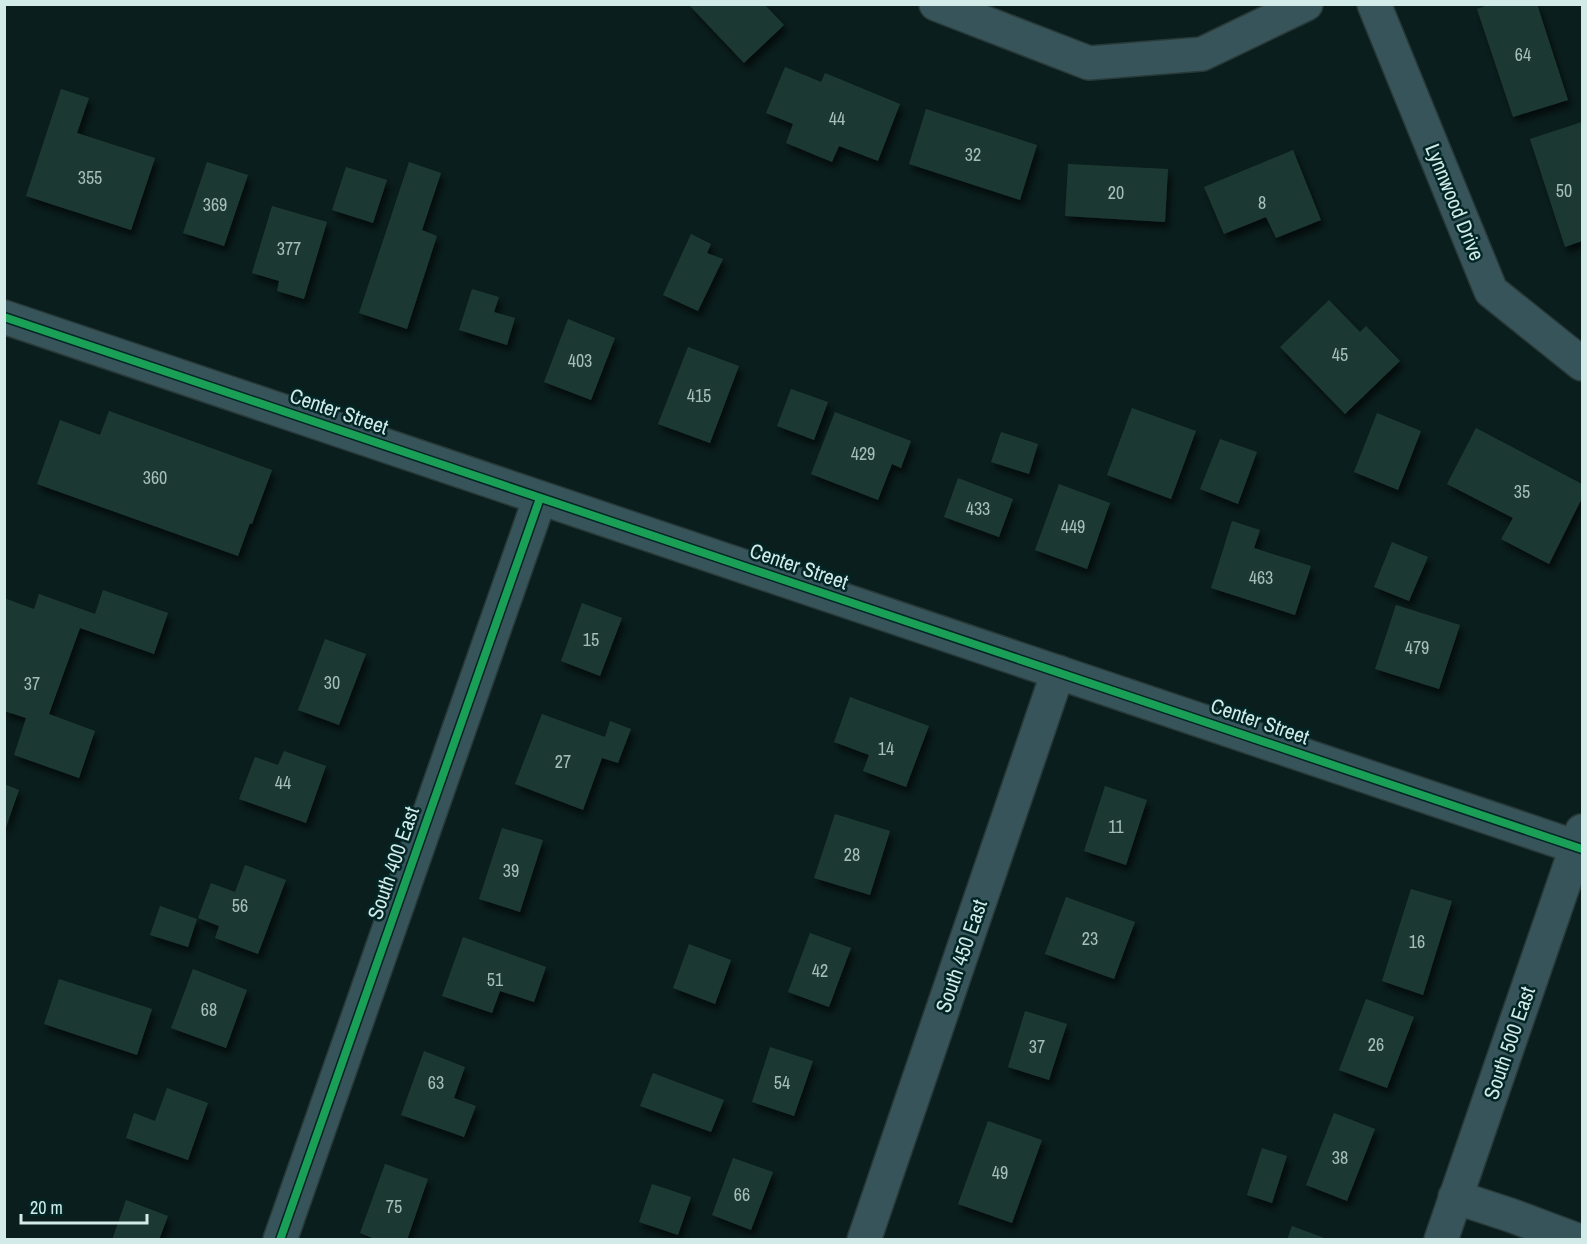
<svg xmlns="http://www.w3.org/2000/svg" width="1587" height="1244" font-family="'Archivo Narrow',sans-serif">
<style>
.building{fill:#1f3933;filter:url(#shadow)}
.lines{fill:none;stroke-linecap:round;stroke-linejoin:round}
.minor-casing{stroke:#283938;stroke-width:36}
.minor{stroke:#37545a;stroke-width:33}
.cycleway-casing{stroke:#022625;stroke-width:11}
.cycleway{stroke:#1a9f57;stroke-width:8}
.labels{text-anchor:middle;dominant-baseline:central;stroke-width:5;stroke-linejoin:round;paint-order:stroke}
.number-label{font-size:18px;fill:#a5bebb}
.street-label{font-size:21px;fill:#d2eae8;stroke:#022625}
</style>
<defs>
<filter id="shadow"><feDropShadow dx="3.5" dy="6" stdDeviation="3" flood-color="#0009"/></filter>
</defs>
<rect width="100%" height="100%" fill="#0a1e1d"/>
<g class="building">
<polygon points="1491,4 1537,4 1568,100 1513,117 1477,9"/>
<polygon points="689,5 765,5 784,25 744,63"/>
<polygon points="785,67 821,82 825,73 900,104 878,161 839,146 832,162 786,143 793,124 766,113"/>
<polygon points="61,89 89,98 77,133 155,158 131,230 26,196"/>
<polygon points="926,109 1037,145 1020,200 909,164"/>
<polygon points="1582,122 1582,241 1565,247 1530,139"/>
<polygon points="1293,150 1321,220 1276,238 1266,217 1224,234 1204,187"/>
<polygon points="207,162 248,175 224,246 183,233"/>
<polygon points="409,162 441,173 422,230 437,236 407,329 359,313"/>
<polygon points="1068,164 1168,169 1165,222 1065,216"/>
<polygon points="346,167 387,180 373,223 332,210"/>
<polygon points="272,206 327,222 304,299 277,291 279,281 252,273"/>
<polygon points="691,234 711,244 707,253 723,259 698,311 663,295"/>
<polygon points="472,289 499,297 494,312 515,318 507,345 459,330"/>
<polygon points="1329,300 1360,332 1366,326 1400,361 1345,414 1280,347"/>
<polygon points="568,319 615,338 591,400 544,382"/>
<polygon points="688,347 739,366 710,443 658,424"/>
<polygon points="791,389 828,402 814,440 777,426"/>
<polygon points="1132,408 1196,431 1171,499 1107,475"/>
<polygon points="109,411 272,470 252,524 250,523 238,556 37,484 60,420 100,435"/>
<polygon points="835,412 911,441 901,468 892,464 878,500 811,474"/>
<polygon points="1377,413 1421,431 1398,490 1354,472"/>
<polygon points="1476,428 1582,484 1582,498 1549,564 1501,539 1513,518 1447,484"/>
<polygon points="1001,432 1038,444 1029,474 991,462"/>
<polygon points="1220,439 1257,452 1238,504 1200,489"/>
<polygon points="958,478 1013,499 999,537 944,517"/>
<polygon points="1059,484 1110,503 1087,569 1035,550"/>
<polygon points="1232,521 1260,530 1254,548 1311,566 1295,615 1211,588"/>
<polygon points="1392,542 1428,557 1409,601 1374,587"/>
<polygon points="103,590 168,613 154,654 80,628 49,714 95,731 79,778 14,755 26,718 4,711 4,598 34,609 39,594 95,614"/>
<polygon points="582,603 622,618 600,676 561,661"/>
<polygon points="1396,605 1460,625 1439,689 1375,669"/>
<polygon points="325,639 366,654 339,725 298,710"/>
<polygon points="850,697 929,726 906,787 863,771 869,755 834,742"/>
<polygon points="542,714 605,737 610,721 631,729 618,763 602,758 583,810 515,784"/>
<polygon points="284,751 326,766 306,823 239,799 255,757 278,765"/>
<polygon points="4,784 19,790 5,830 4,830"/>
<polygon points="1105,786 1147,800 1126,865 1084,851"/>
<polygon points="835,814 890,831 870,895 814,878"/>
<polygon points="502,828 543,840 520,912 479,899"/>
<polygon points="245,865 286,880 258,954 215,938 219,926 198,918 211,883 235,892"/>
<polygon points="1411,889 1452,901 1423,995 1382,981"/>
<polygon points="1066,897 1135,922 1114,979 1045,954"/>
<polygon points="160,906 197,919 188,947 150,935"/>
<polygon points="810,933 851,948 829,1007 788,992"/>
<polygon points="463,937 546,967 534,1002 500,991 492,1013 442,996"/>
<polygon points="689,944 731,960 715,1004 673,988"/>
<polygon points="193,969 247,990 226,1048 171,1028"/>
<polygon points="59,979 152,1009 137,1055 44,1024"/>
<polygon points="1366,999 1414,1017 1387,1088 1339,1070"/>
<polygon points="1025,1011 1067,1024 1049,1080 1008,1067"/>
<polygon points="770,1047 813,1061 794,1116 752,1102"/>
<polygon points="424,1051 465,1067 454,1098 476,1106 464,1137 401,1115"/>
<polygon points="653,1073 724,1100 711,1132 640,1106"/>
<polygon points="167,1088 208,1103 188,1160 126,1138 134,1113 155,1121"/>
<polygon points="1334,1113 1375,1129 1347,1201 1306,1185"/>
<polygon points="988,1121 1042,1140 1012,1223 958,1204"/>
<polygon points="1262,1148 1287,1156 1272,1203 1247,1195"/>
<polygon points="733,1158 773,1172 751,1230 712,1215"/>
<polygon points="385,1164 428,1179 407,1240 377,1240 360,1233"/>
<polygon points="652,1184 691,1197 678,1235 639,1222"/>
<polygon points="126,1200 168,1216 159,1240 112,1240"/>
<polygon points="1292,1226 1327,1239 1327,1240 1287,1240"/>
</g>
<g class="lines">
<g class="minor-casing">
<g id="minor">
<polyline points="936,4 1089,63 1202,54 1306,4"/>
<polyline points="1374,4 1491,291 1582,364"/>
<polyline points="4,317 1582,849"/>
<polyline points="1455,1197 1510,1215 1577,1240"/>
<polyline points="280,1240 540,498"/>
<polyline points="864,1240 1058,672"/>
<polyline points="1441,1240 1582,831"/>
</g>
</g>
<use href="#minor" class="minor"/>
<g class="cycleway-casing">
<g id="cycleway">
<polyline points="4,317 1582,849"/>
<polyline points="280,1240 540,498"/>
</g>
</g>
<use href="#cycleway" class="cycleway"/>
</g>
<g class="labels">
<g class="number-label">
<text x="1523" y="54">64</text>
<text x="837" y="118">44</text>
<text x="973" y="154">32</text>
<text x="90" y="177">355</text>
<text x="1564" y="190">50</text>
<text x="1116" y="192">20</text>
<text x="1262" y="202">8</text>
<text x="215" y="204">369</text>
<text x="289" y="248">377</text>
<text x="1340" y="354">45</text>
<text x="580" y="360">403</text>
<text x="699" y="395">415</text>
<text x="863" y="453">429</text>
<text x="155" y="477">360</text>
<text x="1522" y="491">35</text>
<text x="978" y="508">433</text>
<text x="1073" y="526">449</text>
<text x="1261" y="577">463</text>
<text x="591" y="639">15</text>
<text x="1417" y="647">479</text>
<text x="332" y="682">30</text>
<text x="32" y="683">37</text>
<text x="886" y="748">14</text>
<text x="563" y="761">27</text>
<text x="283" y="782">44</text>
<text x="1116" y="826">11</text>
<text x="852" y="854">28</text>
<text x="511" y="870">39</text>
<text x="240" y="905">56</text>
<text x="1090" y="938">23</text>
<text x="1417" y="941">16</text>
<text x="820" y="970">42</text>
<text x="495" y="979">51</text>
<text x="209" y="1009">68</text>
<text x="1376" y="1044">26</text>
<text x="1037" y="1046">37</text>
<text x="436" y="1082">63</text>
<text x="782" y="1082">54</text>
<text x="1340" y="1157">38</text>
<text x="1000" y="1172">49</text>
<text x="742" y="1194">66</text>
<text x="394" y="1206">75</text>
</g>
<g class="street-label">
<text transform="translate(1455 202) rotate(68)">Lynnwood Drive</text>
<text transform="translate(339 411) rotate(19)">Center Street</text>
<text transform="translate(799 566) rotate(19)">Center Street</text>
<text transform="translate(1260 721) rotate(19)">Center Street</text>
<text transform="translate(393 863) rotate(-71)">South 400 East</text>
<text transform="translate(961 956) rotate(-71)">South 450 East</text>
<text transform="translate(1509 1043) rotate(-71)">South 500 East</text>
</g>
</g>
<rect width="1587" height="1244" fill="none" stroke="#d2eae8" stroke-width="12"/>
<path d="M21 1214v9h126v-9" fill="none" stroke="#d2eae8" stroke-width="3"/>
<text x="30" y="1214" font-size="18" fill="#d2eae8" stroke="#022625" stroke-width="4.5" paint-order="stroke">20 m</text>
</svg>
